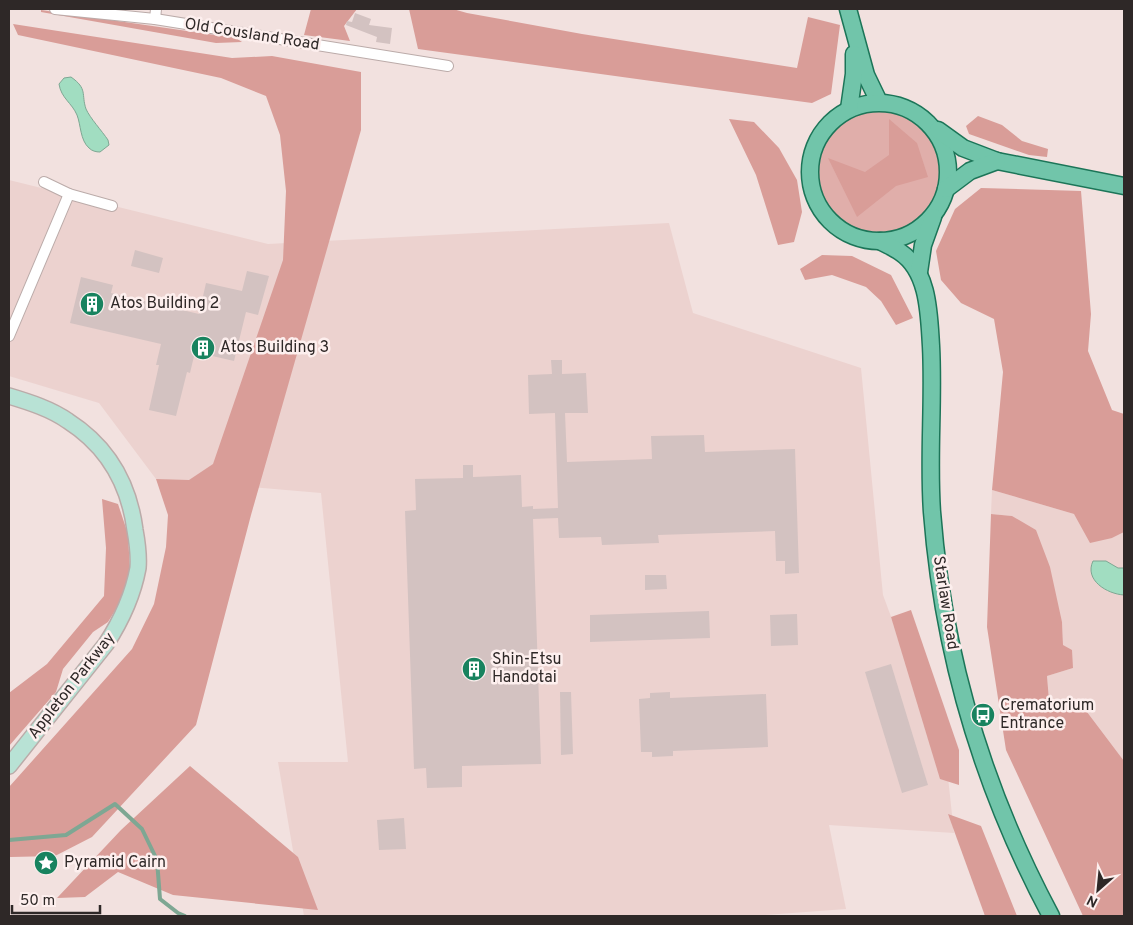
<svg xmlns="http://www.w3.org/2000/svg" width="1133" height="925" font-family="Overpass,sans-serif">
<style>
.built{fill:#ecd2cf}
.green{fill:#e0aeaa}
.forest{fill:#d99d98}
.water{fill:#a1ddc1;stroke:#7ea793}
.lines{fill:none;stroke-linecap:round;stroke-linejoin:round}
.stream{stroke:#7ea793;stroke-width:4}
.building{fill:#d3c2c1}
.street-casing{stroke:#bbaba9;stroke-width:12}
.secondary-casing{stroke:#bbaba9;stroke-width:18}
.primary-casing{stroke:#1c7558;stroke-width:19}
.street{stroke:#fff;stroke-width:10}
.secondary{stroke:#b8e2d5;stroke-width:15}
.primary{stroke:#71c5aa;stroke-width:16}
.labels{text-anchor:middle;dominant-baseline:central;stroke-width:5;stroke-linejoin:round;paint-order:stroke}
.street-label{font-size:16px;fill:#2e2827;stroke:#fdefee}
.poi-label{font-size:16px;fill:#2e2827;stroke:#fdefee;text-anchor:start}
</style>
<rect width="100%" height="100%" fill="#f2e1df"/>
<g class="built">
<polygon points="9,180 268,244 669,223 693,313 861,368 883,595 947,768 954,833 829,825 846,909 752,916 304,916 278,762 348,762 321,493 156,479 99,403 9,376"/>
<polygon points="992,490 1074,514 1112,538 1124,532 1124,761 1084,708 1049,700 1047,676 1073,668 1063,645 1062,622 1012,516 991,514"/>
</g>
<circle class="green" cx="878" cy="171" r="63"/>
<g class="forest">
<polygon points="311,9 357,9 344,26 350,41 304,35"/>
<polygon points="409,9 453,9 467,13 582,34 797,68 808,17 840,25 831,94 812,103 418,49"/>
<polygon points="41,10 236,38 242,42 216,43 41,12"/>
<polygon points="13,24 232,58 272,56 361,72 361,130 251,515 196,725 92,837 55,856 11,857 9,857 9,787 132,649 154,604 166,547 168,515 156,479 189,480 213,464 283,260 286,191 280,135 266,96 221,78 18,35"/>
<polygon points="978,116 1002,125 1022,141 1048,149 1047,157 1029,155 969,134 966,126"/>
<polygon points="729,119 754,122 779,148 797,180 802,212 794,242 778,245 756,175"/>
<polygon points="889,119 917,143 928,177 896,186 857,217 828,158 865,172 889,155"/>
<polygon points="981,188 1081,191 1091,314 1088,351 1112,410 1124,414 1124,532 1112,538 1090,543 1074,514 992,490 1003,372 994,319 961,303 941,280 936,251 955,209"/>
<polygon points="822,255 852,256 891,275 913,318 896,325 881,301 866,287 832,275 805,280 800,269"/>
<polygon points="102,499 118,504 128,534 130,571 121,601 108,622 93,632 63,669 56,692 9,746 9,693 47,664 104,596 106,548"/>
<polygon points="991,514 1012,516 1036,530 1050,567 1062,622 1063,645 1072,650 1073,668 1047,676 1049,700 1084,708 1124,761 1124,916 1083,916 1006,750 987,627"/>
<polygon points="911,610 959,750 959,785 940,779 891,617"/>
<polygon points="190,766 298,857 318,910 173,895 118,872 85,897 57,898 121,830"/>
<polygon points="948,814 981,826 1017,916 985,916"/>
</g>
<g class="water">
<path d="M71,77C88,89 81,94 86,109C90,118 102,131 108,140L109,145L100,152C96,152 92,151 89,148C80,140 81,125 77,115C72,103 61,98 59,84L64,78Z"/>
<path d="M1093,561H1106L1118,568H1124V595C1107,594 1084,580 1093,561Z"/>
</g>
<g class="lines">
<polyline class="stream" points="9,840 66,835 115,804 142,829 157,860 160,899 178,913 185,916"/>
</g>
<g class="building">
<polygon points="355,13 371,19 369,25 392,28 390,44 376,42 377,37 346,25 347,21 352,22"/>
<polygon points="135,250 163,258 159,273 131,266"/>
<polygon points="247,271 269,276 258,315 246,312 234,361 195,352 190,373 187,372 176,416 149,410 159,365 156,365 161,344 70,323 81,277 113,285 111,293 199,314 206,283 242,291"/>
<polygon points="551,360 562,360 562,374 586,373 588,413 565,413 567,462 652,459 651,436 704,435 705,452 795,449 799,573 785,574 785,561 776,561 775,531 658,535 659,543 602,545 601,537 559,538 558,518 533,519 541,764 462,766 462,787 427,788 426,768 414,769 405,511 416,510 415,479 463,478 463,465 473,465 473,477 521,475 522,507 533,506 533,509 558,508 555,413 529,414 528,375 552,374"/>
<polygon points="645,575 666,575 667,589 645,590"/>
<polygon points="709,611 710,638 590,642 590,615"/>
<polygon points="797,614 798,645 771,646 770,615"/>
<polygon points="891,664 928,785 902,793 865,672"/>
<polygon points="560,692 571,692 573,754 561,755"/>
<polygon points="670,692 670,698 766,694 768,747 673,751 673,756 652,757 652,752 641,752 639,699 650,698 650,693"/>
<polygon points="404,818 406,849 379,850 377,820"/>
</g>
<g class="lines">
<g class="street-casing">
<g id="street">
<polyline points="55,9 155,19 448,66"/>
<polyline points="155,19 156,9"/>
<polyline points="44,182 69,194"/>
<polyline points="9,336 69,194 112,206"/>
</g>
</g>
<g class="secondary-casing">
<path id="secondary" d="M9,396C29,402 51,409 68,421C107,446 129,484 135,530C137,541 139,556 138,568C133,595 121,621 106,644L9,766"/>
</g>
<g class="primary-casing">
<g id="primary">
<polyline points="848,9 866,75 879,102"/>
<circle cx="879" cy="172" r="69"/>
<polyline points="849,109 854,74 854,54"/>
<polyline points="938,130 963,148 997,161 1124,186"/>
<polyline points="946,189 970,171 997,161"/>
<path d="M880,241C887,245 894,248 900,252C929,271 929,315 931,346C934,401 928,457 932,512C943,656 983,789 1051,916"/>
<polyline points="919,272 923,245 933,217"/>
</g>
</g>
<use href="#street" class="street"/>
<use href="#secondary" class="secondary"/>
<use href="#primary" class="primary"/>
</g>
<defs>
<g id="building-disc" transform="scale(1.25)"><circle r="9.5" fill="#18835f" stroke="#fdefee"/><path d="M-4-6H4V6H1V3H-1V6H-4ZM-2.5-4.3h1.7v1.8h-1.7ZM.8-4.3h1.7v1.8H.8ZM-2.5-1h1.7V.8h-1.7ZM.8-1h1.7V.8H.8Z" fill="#fff"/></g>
<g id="bus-disc" transform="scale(1.25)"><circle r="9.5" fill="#18835f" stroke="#fdefee"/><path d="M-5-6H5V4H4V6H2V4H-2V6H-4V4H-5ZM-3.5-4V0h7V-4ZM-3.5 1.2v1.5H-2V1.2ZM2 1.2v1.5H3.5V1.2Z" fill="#fff"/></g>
<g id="sight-disc" transform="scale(1.25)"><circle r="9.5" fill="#18835f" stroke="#fdefee"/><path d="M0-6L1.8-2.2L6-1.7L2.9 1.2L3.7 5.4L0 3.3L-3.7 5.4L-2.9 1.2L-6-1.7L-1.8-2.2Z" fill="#fff"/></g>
</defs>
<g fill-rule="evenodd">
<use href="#building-disc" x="92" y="304"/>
<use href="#building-disc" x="203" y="348"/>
<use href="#building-disc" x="474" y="669"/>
<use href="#bus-disc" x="983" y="715"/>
<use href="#sight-disc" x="46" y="863"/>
</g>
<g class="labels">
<g class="street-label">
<text transform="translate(252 35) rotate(9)">Old Cousland Road</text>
<text transform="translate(945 603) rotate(81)">Starlaw Road</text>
<text transform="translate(72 686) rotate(-52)">Appleton Parkway</text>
</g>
<g class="poi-label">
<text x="110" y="304">Atos Building 2</text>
<text x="220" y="348">Atos Building 3</text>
<text x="492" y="660">Shin-Etsu<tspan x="492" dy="18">Handotai</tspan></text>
<text x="1000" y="706">Crematorium<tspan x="1000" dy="18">Entrance</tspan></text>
<text x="64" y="863">Pyramid Cairn</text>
</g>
</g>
<rect width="1133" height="925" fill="none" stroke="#2e2827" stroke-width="20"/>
<g transform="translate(1098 890) rotate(207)" stroke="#fdefee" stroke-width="4" paint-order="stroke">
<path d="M0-4L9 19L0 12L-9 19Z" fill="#2e2827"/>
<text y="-8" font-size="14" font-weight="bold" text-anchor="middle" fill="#2e2827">N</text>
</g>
<path d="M12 905v8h88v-8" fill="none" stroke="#2e2827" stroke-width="2.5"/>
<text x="20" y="905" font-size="15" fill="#2e2827" stroke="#fdefee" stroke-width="4" paint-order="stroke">50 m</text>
</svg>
